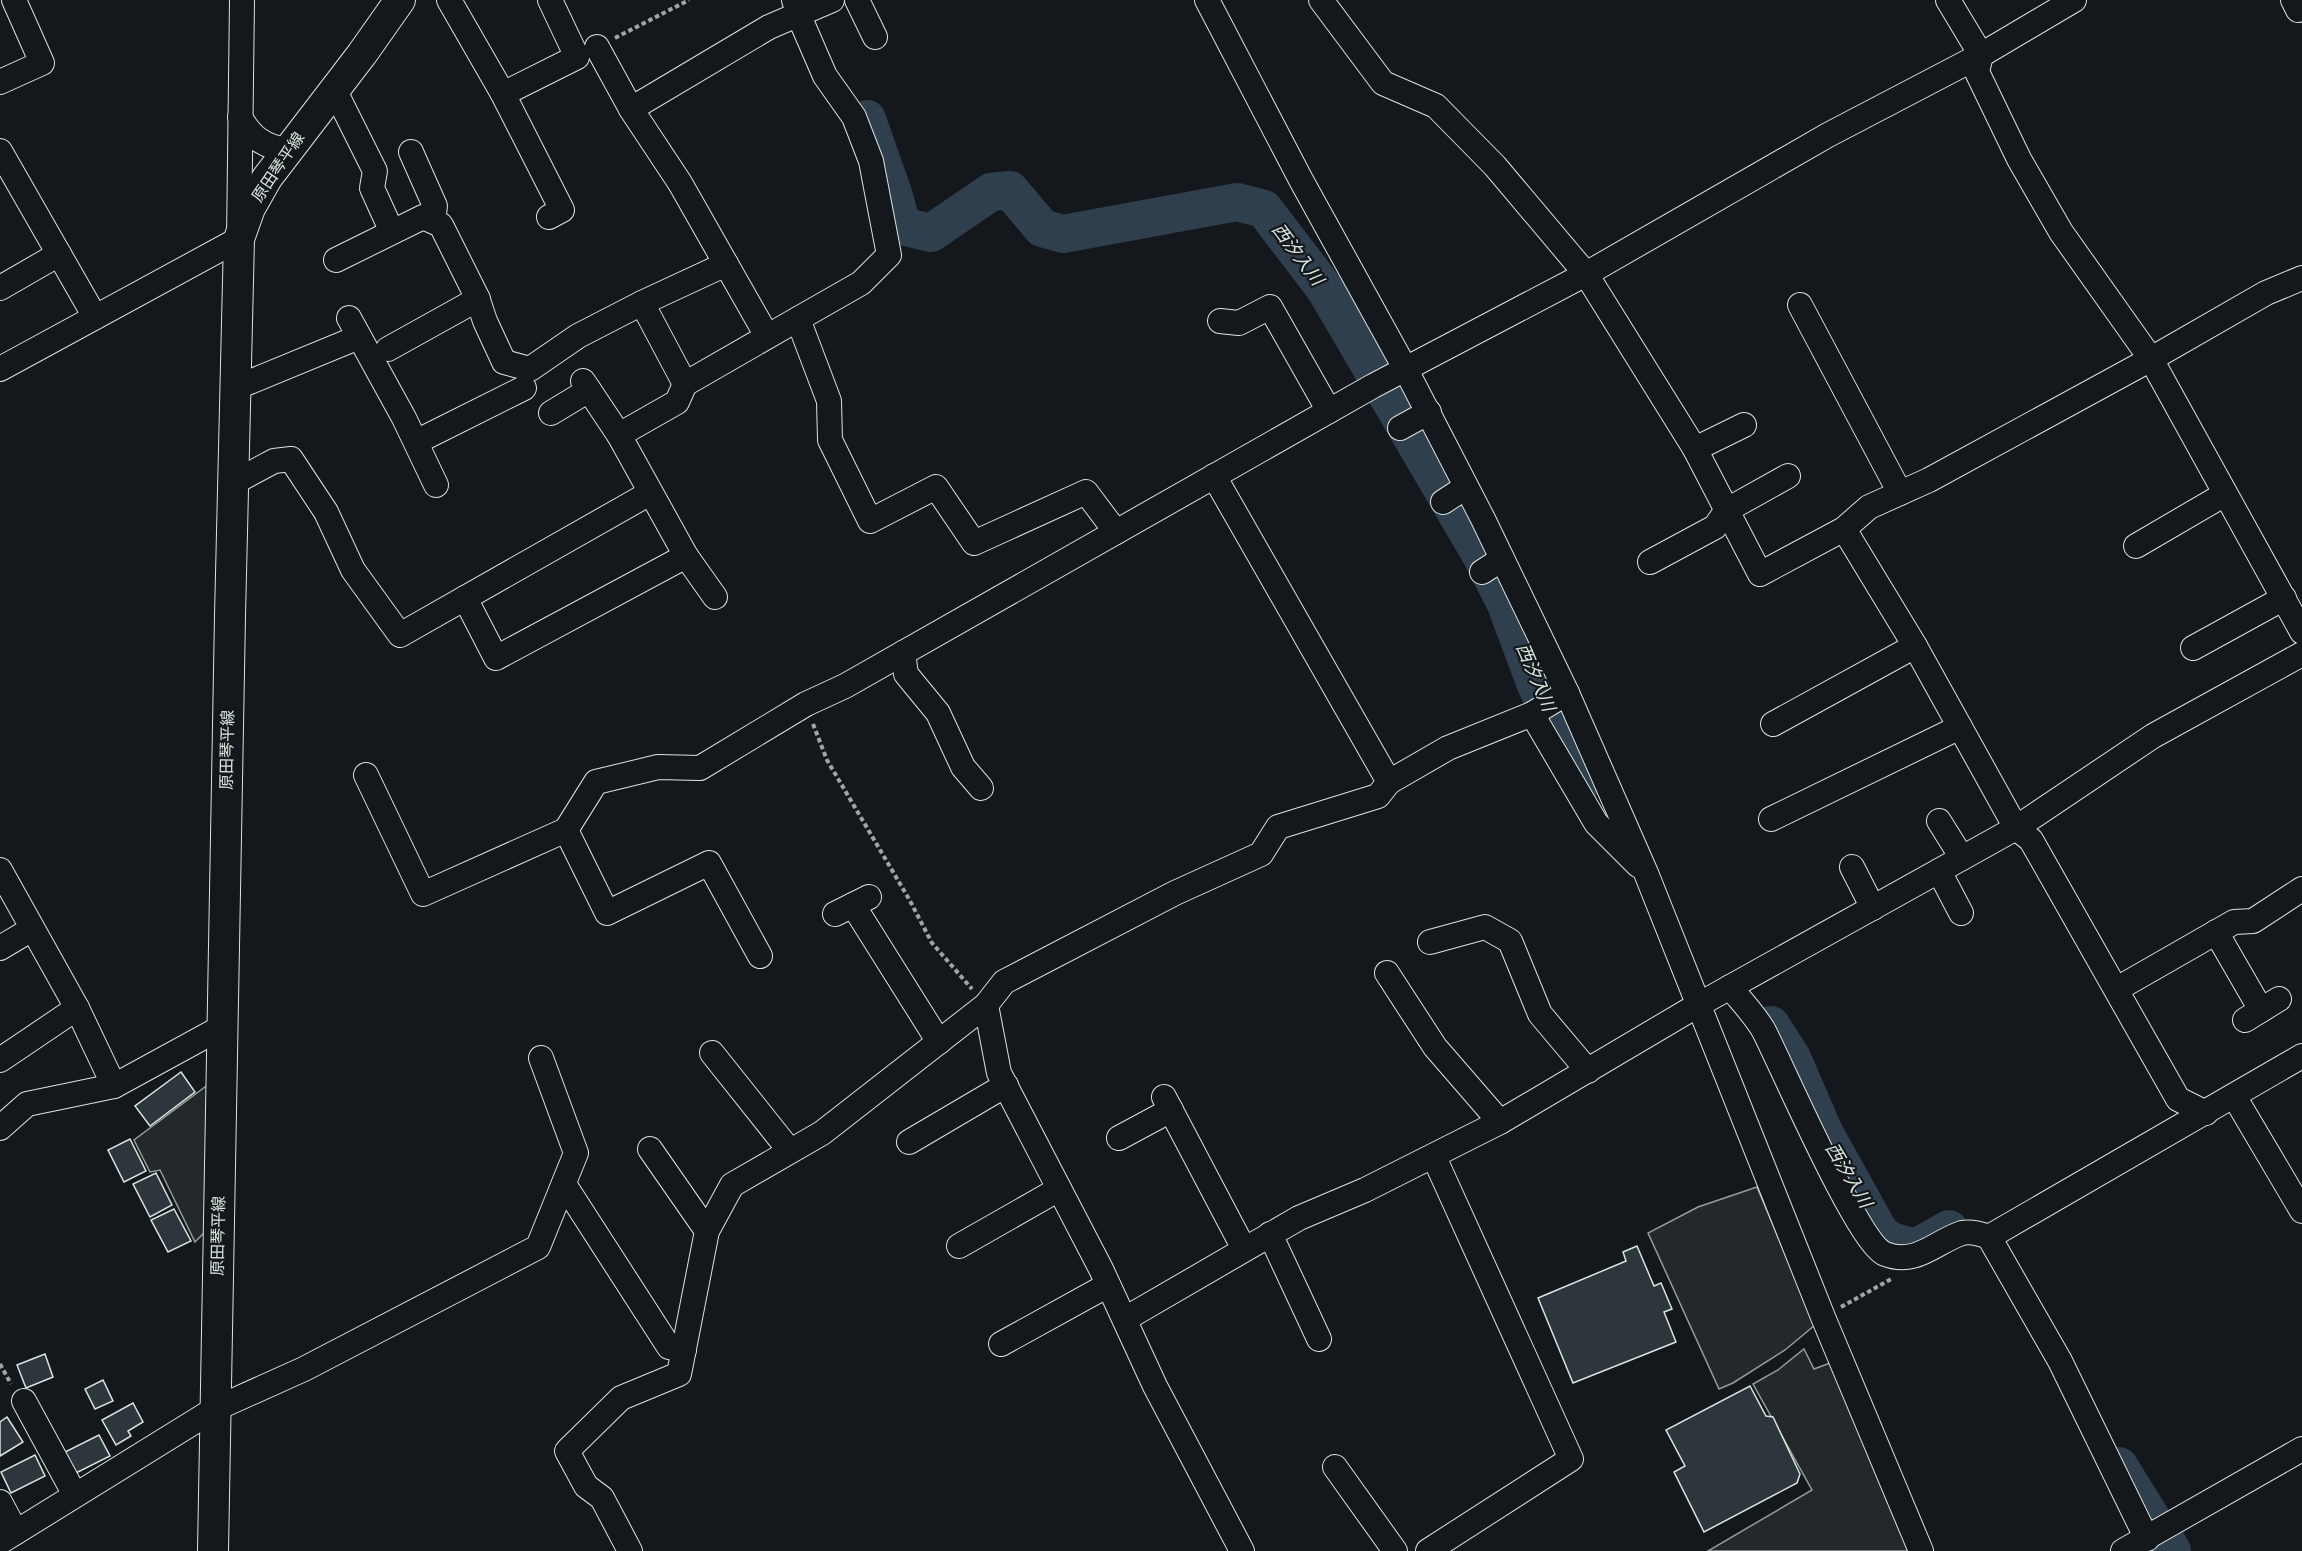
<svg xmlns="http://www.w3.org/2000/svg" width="2302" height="1551" font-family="'Public Sans','Noto Sans JP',sans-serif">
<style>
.parking{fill:#24282b;stroke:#939e99;stroke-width:1.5}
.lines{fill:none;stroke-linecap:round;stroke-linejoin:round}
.river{stroke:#2f3f4d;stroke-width:38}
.building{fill:#2c363c;stroke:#d8e6dc;stroke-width:1.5}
.minor-casing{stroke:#d8e6dc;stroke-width:26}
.major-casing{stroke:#d8e6dc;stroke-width:32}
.path{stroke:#9da8a2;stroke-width:4;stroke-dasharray:4.5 3;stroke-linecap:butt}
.minor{stroke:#14181c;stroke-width:24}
.major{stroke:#14181c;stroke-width:30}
.labels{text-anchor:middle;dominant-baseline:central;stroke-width:4.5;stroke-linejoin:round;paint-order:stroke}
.street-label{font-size:16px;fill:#d8e6dc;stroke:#14181c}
.water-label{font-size:18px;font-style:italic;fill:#d8e6dc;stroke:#14181c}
</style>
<rect width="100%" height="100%" fill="#14181c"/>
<g class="parking">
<polygon points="209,1084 206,1231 195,1242 160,1170 150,1172 134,1140"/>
<polygon points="1757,1187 1815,1325 1785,1350 1733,1383 1719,1389 1648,1233 1698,1207"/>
<polygon points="1804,1349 1814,1369 1830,1363 1909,1551 1708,1551 1812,1490 1753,1384 1778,1370"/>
</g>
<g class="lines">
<g class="river">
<polyline points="867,119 893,193 902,226 931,233 991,192 1010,190 1042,228 1063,234 1237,202 1264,209 1325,289 1482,557 1505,602 1536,685 1582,783"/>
<polyline points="1771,1025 1792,1058 1824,1132 1879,1231 1888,1240 1915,1248 1949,1229"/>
<polyline points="2119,1466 2155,1524"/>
<polyline points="2168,1544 2172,1551"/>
</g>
</g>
<g class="building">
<polygon points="181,1072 195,1092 150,1126 135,1106"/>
<polygon points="130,1139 146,1171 124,1182 108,1150"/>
<polygon points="156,1173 172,1205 150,1217 133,1184"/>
<polygon points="174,1209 191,1241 168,1252 151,1220"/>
<polygon points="1637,1246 1654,1286 1661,1283 1672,1309 1664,1312 1676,1342 1573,1383 1538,1298 1626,1261 1623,1252"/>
<polygon points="45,1354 53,1377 26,1388 17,1365"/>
<polygon points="103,1380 113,1401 95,1409 85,1389"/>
<polygon points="1750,1386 1766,1416 1773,1417 1800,1474 1797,1483 1704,1532 1674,1472 1685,1466 1666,1430"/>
<polygon points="133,1403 143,1422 128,1431 131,1436 116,1445 102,1420"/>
<polygon points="7,1417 23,1442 0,1456 0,1422"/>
<polygon points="99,1435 110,1456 76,1473 65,1452"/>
<polygon points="35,1455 45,1476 11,1493 1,1472"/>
</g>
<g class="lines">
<g class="minor-casing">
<g id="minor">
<polyline points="449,0 503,94 562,210 549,217"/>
<polyline points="794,0 799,16 825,76 854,117 871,161 889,255 861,283 798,319 829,401 830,440 870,521 936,487 974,543 1086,492 1116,532"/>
<polyline points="857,0 875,37"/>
<polyline points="1207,0 1301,180 1406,370 1483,519 1567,693 1646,873 1823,1317 1921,1551"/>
<polyline points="1321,0 1383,83 1436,106 1495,166 1586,274 1695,449 1760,574 1844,529 1869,507 1929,480 2151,359 2266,293 2302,278"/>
<polyline points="1948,0 1981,55 1977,72 2019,159 2061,232 2151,359 2302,632"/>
<polyline points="2293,0 2298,10"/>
<polyline points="597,47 631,109 769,27 832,0"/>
<polyline points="0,82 42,63 14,0"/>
<polyline points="334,89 375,171 372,188 392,232"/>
<polyline points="503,94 577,57 550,0"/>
<polyline points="631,109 680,183 726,264 642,303"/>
<path d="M240,117C251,137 264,147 287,150"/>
<polyline points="0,151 95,317"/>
<polyline points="411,152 435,206 433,221"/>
<polyline points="336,260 423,217 441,225 477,297 485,321 504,362 530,369 578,336 642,303 685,384"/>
<polyline points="726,264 767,336"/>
<polyline points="0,288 59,254"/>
<polyline points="1800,305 1900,493"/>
<polyline points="349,318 404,418 436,485"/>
<polyline points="1220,321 1239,323 1270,307 1329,411"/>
<polyline points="388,349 478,299"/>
<polyline points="0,369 239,239 242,0"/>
<polyline points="583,381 619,435 677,402 685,384 798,319"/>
<polyline points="235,388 359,337"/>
<polyline points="551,413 589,390"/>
<polyline points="1400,428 1429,412"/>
<polyline points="619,435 686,556 715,597"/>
<polyline points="416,442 524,388"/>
<polyline points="1695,449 1744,425"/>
<polyline points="233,483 274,461 291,459 326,512 353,570 400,635 650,493"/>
<polyline points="1443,502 1466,487"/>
<polyline points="1844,529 1915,646 2016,828 2031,840 2178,1099 2206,1113"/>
<polyline points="2136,546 2225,494"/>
<polyline points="1650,562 1715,527 1727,510 1788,476"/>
<polyline points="1482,572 1502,559"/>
<polyline points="465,598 496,658 686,556"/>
<polyline points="2193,648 2284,598"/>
<polyline points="903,653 906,674 938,713 963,767 981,788"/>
<polyline points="1532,714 1596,823 1638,865"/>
<polyline points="1773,724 1915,646"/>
<polyline points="366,775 423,894 566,830 596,782 658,767 700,768 806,704 845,686 1373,386 1586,274 1828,135 1981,55 2074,0"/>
<polyline points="1389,782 1448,748 1532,714 1567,693"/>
<polyline points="1771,819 1960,727"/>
<polyline points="1939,821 1962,858"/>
<polyline points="566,830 607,913 709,863 760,956"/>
<polyline points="1852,867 1873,908"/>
<polyline points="0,870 77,1008 0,1060"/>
<polyline points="1939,871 1961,913"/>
<polyline points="853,905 939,1042"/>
<polyline points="835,914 869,897"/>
<polyline points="2216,932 2261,1010"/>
<polyline points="1430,942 1485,927 1510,941 1540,1014 1588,1071"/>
<polyline points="0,948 32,929"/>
<polyline points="1387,973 1435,1047 1500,1122"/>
<path d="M1730,987C1741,1001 1755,1015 1764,1031C1782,1066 1858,1243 1885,1254C1916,1266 1935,1242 1962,1233C1971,1231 1981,1234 1989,1237L2060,1361L2147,1539"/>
<polyline points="2117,989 2234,922 2253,921 2302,889"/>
<polyline points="986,1005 999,1073 1101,1269 1155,1386 1242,1551"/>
<polyline points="77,1008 114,1086"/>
<polyline points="2245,1020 2279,999"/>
<polyline points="712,1053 790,1151"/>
<polyline points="2234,1096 2302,1211"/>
<polyline points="1164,1097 1244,1249"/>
<polyline points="0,1128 27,1104 114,1086 222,1027"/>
<polyline points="1119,1138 1171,1110"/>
<polyline points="909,1142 1006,1085"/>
<polyline points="650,1149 707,1231"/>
<polyline points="564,1184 669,1347 684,1350"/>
<polyline points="1270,1234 1319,1339"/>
<polyline points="1989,1237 2302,1056"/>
<polyline points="959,1246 1059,1189"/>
<polyline points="1125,1319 1299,1218 1365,1190 1500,1122 1698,1005 2016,828 2153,736 2302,654"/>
<polyline points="1001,1344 1108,1285"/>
<polyline points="24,1401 75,1495"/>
<polyline points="1335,1467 1395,1551"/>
<polyline points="0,1502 16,1532"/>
<polyline points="0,1542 215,1409 304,1369 538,1247 576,1153 541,1058"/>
<polyline points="630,1551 602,1498 586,1486 567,1451 621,1398 679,1374 707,1231 732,1185 822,1133 986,1005 1004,982 1175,893 1261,854 1278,827 1378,796 1389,782 1214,476"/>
<polyline points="1428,1551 1571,1459 1434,1157"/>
<polyline points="2123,1551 2302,1449"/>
</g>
</g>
<g class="major-casing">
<polyline id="major" points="213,1551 230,616 239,239 250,208 267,178 362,54 400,0"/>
</g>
<g class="path">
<polyline points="615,38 689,0"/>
<polyline points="813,724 827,760 909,899 932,943 972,989"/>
<polyline points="1841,1307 1893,1278"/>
<polyline points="0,1364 11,1384"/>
</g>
<use href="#minor" class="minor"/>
<use href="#major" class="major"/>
</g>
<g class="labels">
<g class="street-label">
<text transform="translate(278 167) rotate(-56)">原田琴平線</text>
<text transform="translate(227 750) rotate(-89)">原田琴平線</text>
<text transform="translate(218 1236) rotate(-89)">原田琴平線</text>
</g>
<g class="water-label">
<text transform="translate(1298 254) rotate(53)">西汐入川</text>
<text transform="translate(1536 677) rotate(67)">西汐入川</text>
<text transform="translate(1849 1175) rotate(59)">西汐入川</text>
</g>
</g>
</svg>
